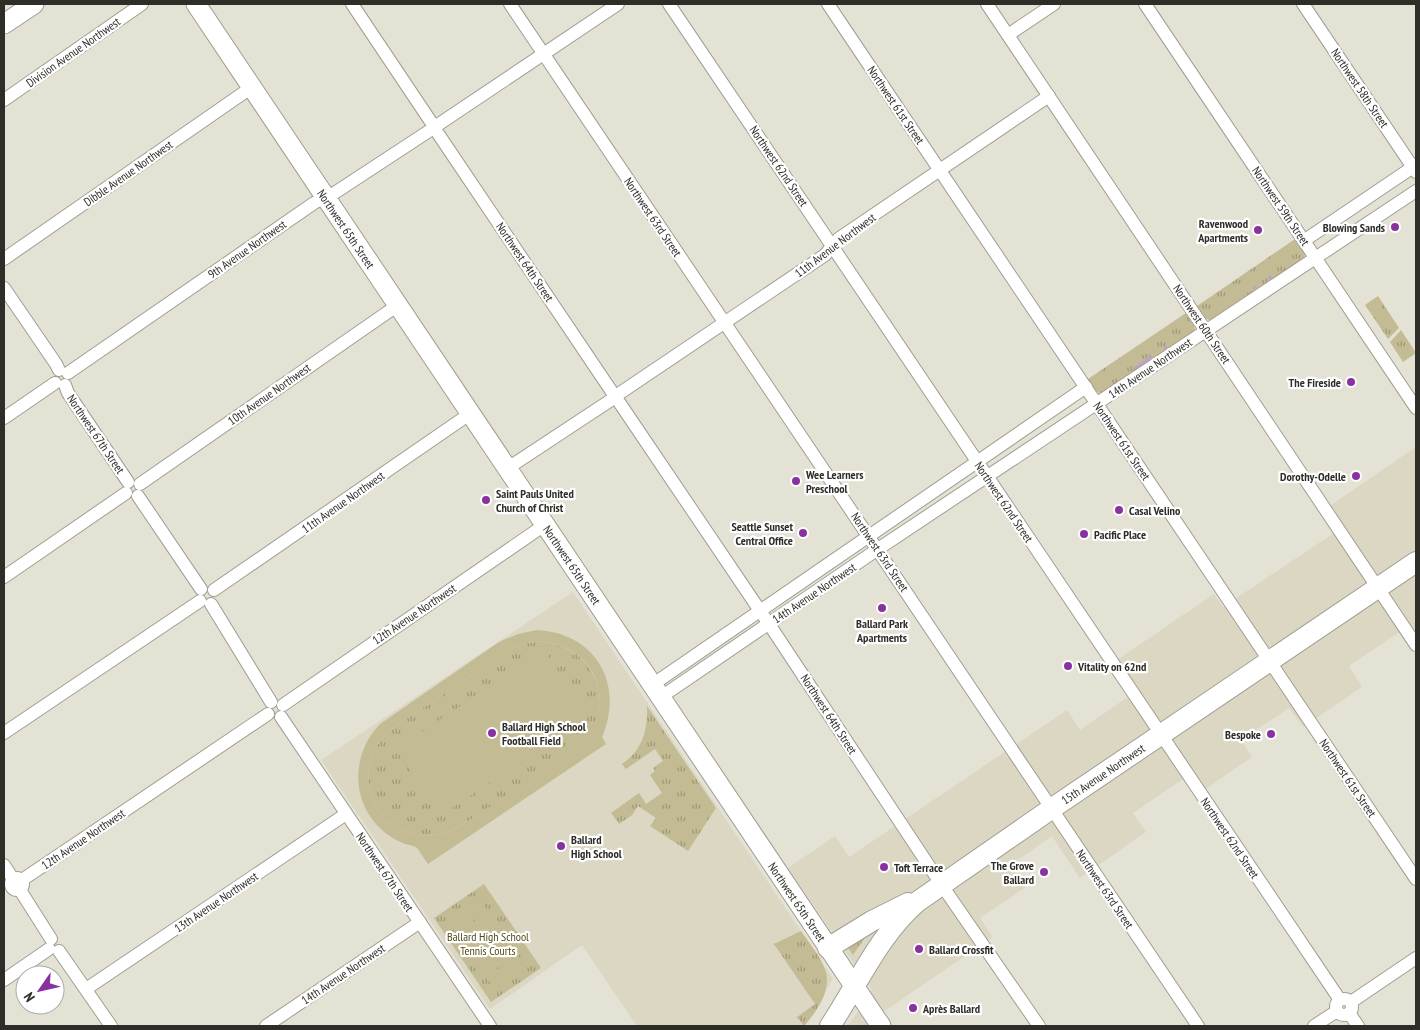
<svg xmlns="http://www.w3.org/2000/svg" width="1420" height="1030" font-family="'PT Sans Narrow',sans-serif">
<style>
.built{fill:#dbd7c3}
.grass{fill:url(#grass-tufts)}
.garden{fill:#c2bb93;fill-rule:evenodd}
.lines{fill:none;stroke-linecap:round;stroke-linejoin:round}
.stream{stroke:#bda3c6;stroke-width:3}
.street-casing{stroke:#a09e92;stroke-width:14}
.secondary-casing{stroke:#a09e92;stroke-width:21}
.primary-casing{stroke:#a09e92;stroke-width:22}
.street{stroke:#fff;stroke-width:12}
.secondary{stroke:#fff;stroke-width:19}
.primary{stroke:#fff;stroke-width:20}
.poi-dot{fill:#8832a0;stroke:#fff;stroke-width:2}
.labels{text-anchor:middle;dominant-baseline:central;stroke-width:4.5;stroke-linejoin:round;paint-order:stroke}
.street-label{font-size:12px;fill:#2e2d28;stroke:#fff}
.poi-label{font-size:12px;font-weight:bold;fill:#2e2d28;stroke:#fff;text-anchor:start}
.park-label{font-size:12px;fill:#524917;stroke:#fff}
</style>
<defs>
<pattern id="grass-tufts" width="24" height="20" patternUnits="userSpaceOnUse" patternTransform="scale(1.25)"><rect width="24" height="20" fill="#c2bb93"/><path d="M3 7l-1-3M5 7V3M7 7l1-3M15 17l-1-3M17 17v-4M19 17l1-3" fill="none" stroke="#9e9878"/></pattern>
</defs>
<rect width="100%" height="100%" fill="#e4e2d5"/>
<g class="built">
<polygon points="1416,447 1416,652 1401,631 1349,666 1362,687 1303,727 1289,708 1241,740 1252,757 1195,796 1183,779 1133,813 1146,832 1080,878 1052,836 1011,865 1026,887 980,918 993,937 867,1023 869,1026 848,1026 872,990 788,868 835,836 849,857 1067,710 1080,730 1138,690 1117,660 1214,594 1223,607 1334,533 1321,512"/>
<polygon points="573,592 833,979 814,1010 802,1026 637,1026 582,945 490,1009 321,760"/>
</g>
<g class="grass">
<polygon points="1295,239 1305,254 1303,261 1210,321 1204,317 1197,306"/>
<polygon points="1378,296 1399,328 1388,339 1365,305"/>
<polygon points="1186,313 1194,324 1195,331 1101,394 1095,390 1088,379"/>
<polygon points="1401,330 1416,353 1403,362 1390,342"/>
<path d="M540,641C563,644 582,653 593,674C603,692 602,716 591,733C578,753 547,768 527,782C503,798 479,816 453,830C385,859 336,773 394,727L515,647L528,643Z"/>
<path d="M647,706L716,808L688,851L650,826L656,818L638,806L632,815L619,824L611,813L639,793L646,804L662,793L650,775L655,771L653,768L663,761L655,749L626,769L622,764C643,750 648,729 647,706Z"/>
<polygon points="484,884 541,968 491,1002 434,918"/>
<polygon points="873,926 853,955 845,943"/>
<path d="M801,931C809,943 819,954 824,967C834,988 817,1011 804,1026L797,1017L815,1004L774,944Z"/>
</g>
<g class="garden">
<path d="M537,630C595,633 625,683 602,737L606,744L428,864C424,859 421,853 417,848C414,845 407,845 403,843C395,840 389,836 383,831C350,802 351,754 380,724L499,642L518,634ZM540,641C563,644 581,652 593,673C603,692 602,717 590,734C576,753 551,765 532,778C506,795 481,815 453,830C385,859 336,773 394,727L515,647L528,643Z"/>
<polygon points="544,650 589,716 440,816 396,749"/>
<polygon points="478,896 488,911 456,932 446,917"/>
<polygon points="491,915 501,930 469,952 459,937"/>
<polygon points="505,935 515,950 483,971 473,957"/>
<polygon points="518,955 528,970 496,991 486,977"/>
</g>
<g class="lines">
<g class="stream">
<polyline points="1269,278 1270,277"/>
<polyline points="1254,288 1255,287"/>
<polyline points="1165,348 1166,347"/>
<polyline points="1136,368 1151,357"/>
</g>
<g class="street-casing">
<g id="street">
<polyline points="352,4 431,122"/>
<polyline points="510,4 1198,1026"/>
<polyline points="669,4 1340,1000"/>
<polyline points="828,4 1416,879"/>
<polyline points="987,4 1416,645"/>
<polyline points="1145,4 1416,408"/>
<polyline points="1303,4 1416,172"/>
<polyline points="1008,35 1054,4"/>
<polyline points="4,100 142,4"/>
<polyline points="439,124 618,4"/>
<polyline points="437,132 612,392"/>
<polyline points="1305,240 1416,165"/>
<polyline points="4,259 252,87"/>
<polyline points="4,288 56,364 59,370"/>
<polyline points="68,373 314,203 336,192 429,131"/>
<polyline points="65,385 68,393 128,482"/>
<polyline points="620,393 825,255 838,239 1049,96"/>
<polyline points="619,402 769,624 941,884 1039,1026"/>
<polyline points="4,418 55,383"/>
<polyline points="508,468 611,400"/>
<polyline points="140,484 398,305"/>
<polyline points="138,496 201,589"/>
<polyline points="4,577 126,493"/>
<polyline points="214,590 471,413"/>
<polyline points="211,604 271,702"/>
<polyline points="652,685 1086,387"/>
<polyline points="661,697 878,549 1416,191"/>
<polyline points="283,705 546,524"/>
<polyline points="281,717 490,1026"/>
<polyline points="4,733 200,601"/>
<polyline points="4,865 13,879"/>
<circle cx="17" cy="884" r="6"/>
<polyline points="22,880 268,714"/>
<polyline points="20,890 51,939"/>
<polyline points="59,951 111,1026"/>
<polyline points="4,980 49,949"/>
<polyline points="86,989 346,814"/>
<circle cx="1344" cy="1007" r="8"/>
<polyline points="1351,1002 1416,958"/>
<polyline points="1349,1013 1358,1026"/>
<polyline points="266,1026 420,922"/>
<polyline points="1314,1026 1337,1011"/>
</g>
</g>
<g class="secondary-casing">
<g id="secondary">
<polyline points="196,4 881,1026"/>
<polyline points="4,24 34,4"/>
</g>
</g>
<g class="primary-casing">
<g id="primary">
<polyline points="828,948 872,921 908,903"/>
<path d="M830,1026C858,984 879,935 917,902L1051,809L1416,562"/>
<polyline points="879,1026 880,1025"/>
</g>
</g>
<use href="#street" class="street"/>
<use href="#secondary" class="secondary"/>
<use href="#primary" class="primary"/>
</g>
<g class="poi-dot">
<circle cx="1395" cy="227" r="5"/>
<circle cx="1258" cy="230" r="5"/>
<circle cx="1351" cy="382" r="5"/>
<circle cx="1356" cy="476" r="5"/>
<circle cx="796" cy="481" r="5"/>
<circle cx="486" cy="500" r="5"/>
<circle cx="1119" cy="510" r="5"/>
<circle cx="803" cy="533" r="5"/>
<circle cx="1084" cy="534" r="5"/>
<circle cx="882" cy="608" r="5"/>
<circle cx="1068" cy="666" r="5"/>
<circle cx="492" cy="733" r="5"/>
<circle cx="1271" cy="734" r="5"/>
<circle cx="561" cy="846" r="5"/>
<circle cx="884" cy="867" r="5"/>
<circle cx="1044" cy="872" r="5"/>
<circle cx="919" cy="949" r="5"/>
<circle cx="913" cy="1008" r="5"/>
</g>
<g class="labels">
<g class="street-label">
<text transform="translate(73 52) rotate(-35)">Division Avenue Northwest</text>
<text transform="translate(1360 88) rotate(56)">Northwest 58th Street</text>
<text transform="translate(896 105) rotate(56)">Northwest 61st Street</text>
<text transform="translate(779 166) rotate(56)">Northwest 62nd Street</text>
<text transform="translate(128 173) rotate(-35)">Dibble Avenue Northwest</text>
<text transform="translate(1281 206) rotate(56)">Northwest 59th Street</text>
<text transform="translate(653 217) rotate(56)">Northwest 63rd Street</text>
<text transform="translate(346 229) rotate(56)">Northwest 65th Street</text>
<text transform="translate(835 245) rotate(-37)">11th Avenue Northwest</text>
<text transform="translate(247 249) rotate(-35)">9th Avenue Northwest</text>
<text transform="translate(525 262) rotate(56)">Northwest 64th Street</text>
<text transform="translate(1202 324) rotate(56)">Northwest 60th Street</text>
<text transform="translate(1150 368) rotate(-34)">14th Avenue Northwest</text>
<text transform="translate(269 394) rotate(-35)">10th Avenue Northwest</text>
<text transform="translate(96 434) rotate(56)">Northwest 67th Street</text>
<text transform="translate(1122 441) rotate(56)">Northwest 61st Street</text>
<text transform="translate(343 502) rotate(-35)">11th Avenue Northwest</text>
<text transform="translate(1004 502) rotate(56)">Northwest 62nd Street</text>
<text transform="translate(880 552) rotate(56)">Northwest 63rd Street</text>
<text transform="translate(572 565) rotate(56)">Northwest 65th Street</text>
<text transform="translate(814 593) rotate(-34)">14th Avenue Northwest</text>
<text transform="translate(414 614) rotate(-34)">12th Avenue Northwest</text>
<text transform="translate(829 714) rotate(57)">Northwest 64th Street</text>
<text transform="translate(1103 774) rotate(-34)">15th Avenue Northwest</text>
<text transform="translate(1348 778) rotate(56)">Northwest 61st Street</text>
<text transform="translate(1230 838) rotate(56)">Northwest 62nd Street</text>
<text transform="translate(83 839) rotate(-34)">12th Avenue Northwest</text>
<text transform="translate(385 872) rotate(56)">Northwest 67th Street</text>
<text transform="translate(1105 889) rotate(56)">Northwest 63rd Street</text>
<text transform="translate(216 902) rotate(-34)">13th Avenue Northwest</text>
<text transform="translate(797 902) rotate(56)">Northwest 65th Street</text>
<text transform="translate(343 974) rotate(-34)">14th Avenue Northwest</text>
</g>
<g class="poi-label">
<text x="1248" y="223" text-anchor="end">Ravenwood<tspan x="1248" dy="14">Apartments</tspan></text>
<text x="1385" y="227" text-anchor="end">Blowing Sands</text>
<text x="1341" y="382" text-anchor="end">The Fireside</text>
<text x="806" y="474">Wee Learners<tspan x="806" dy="14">Preschool</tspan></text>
<text x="1346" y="476" text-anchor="end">Dorothy-Odelle</text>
<text x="496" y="493">Saint Pauls United<tspan x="496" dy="14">Church of Christ</tspan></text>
<text x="1129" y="510">Casal Velino</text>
<text x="793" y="526" text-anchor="end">Seattle Sunset<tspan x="793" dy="14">Central Office</tspan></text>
<text x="1094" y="534">Pacific Place</text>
<text x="882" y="623" text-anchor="middle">Ballard Park<tspan x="882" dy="14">Apartments</tspan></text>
<text x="1078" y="666">Vitality on 62nd</text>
<text x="502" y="726">Ballard High School<tspan x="502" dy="14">Football Field</tspan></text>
<text x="1261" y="734" text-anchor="end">Bespoke</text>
<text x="571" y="839">Ballard<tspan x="571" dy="14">High School</tspan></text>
<text x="1034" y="865" text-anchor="end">The Grove<tspan x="1034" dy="14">Ballard</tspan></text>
<text x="894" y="867">Toft Terrace</text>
<text x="929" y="949">Ballard Crossfit</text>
<text x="923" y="1008">Après Ballard</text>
</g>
<g class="park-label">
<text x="488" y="936">Ballard High School<tspan x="488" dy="14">Tennis Courts</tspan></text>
</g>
</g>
<rect width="1420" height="1030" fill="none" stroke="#2e2d28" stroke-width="10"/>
<g transform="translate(40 990) rotate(236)"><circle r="24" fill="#ffffff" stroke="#ababa9"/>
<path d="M0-4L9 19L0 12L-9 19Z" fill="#8832a0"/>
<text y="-8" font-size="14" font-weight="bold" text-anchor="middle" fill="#2e2d28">N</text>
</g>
</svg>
